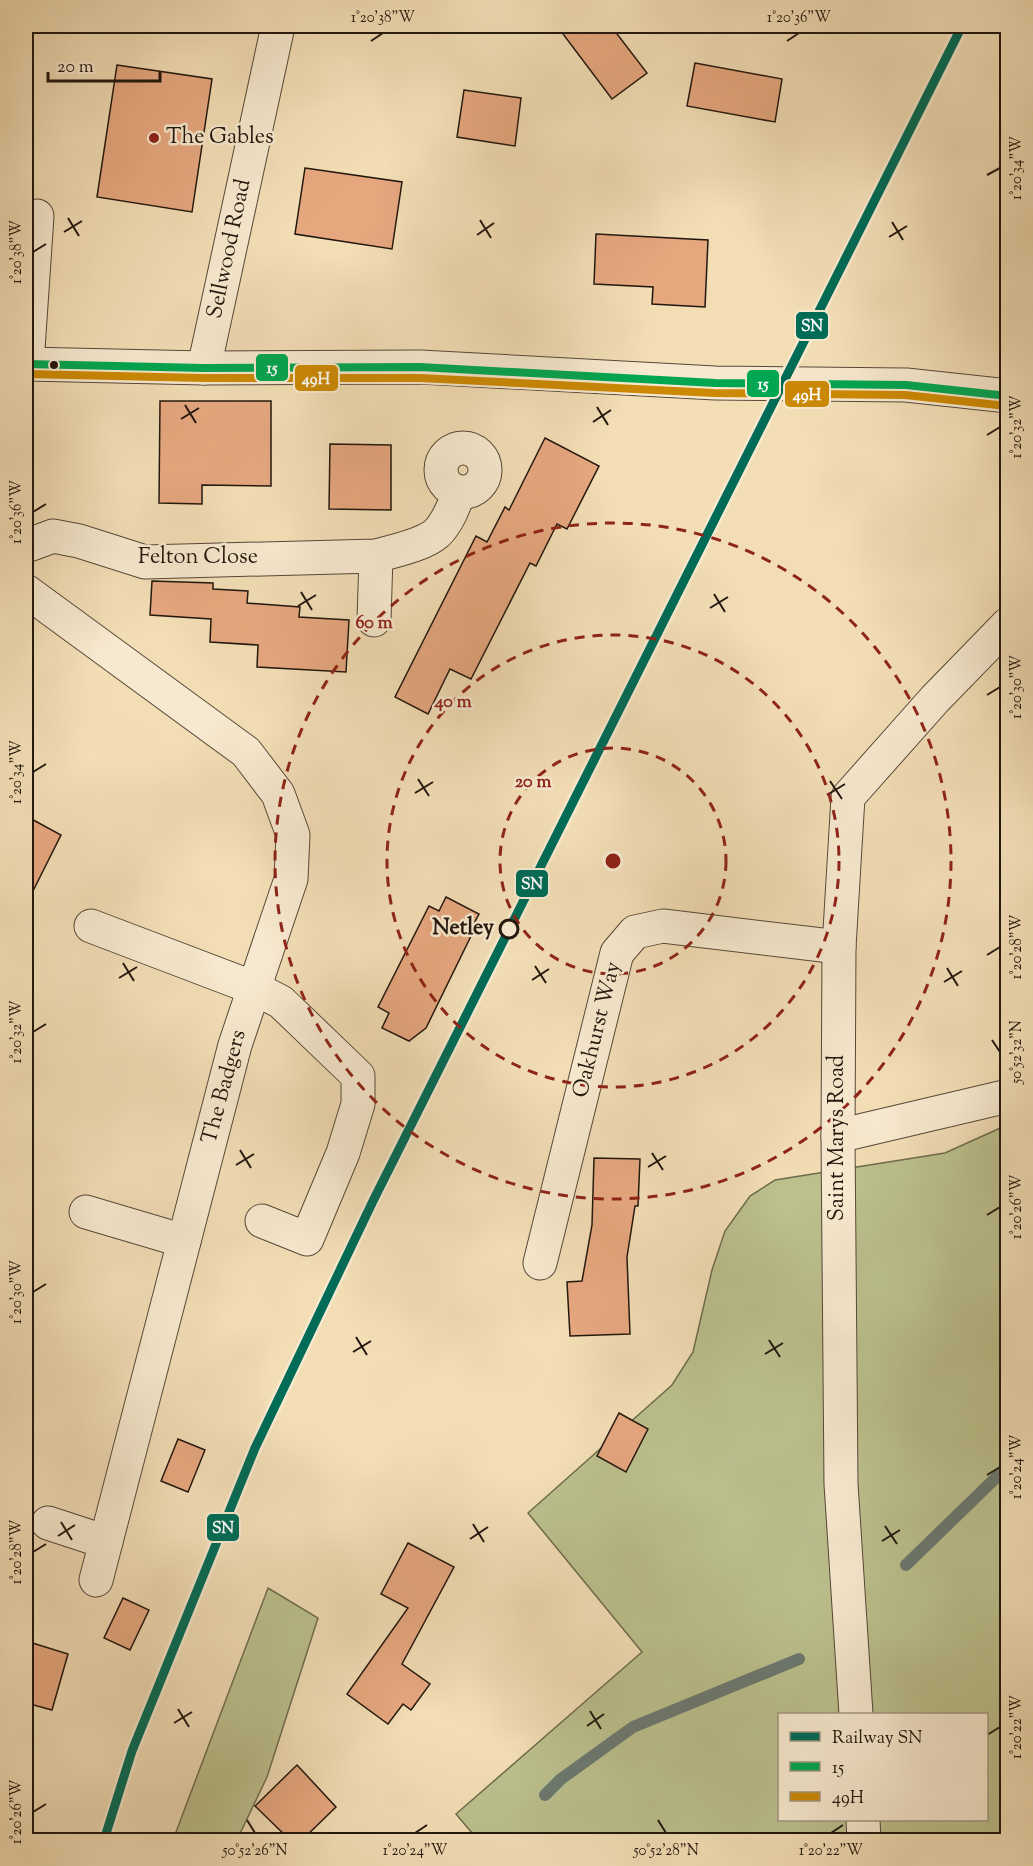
<svg xmlns="http://www.w3.org/2000/svg" width="1033" height="1866" font-family="'Sorts Mill Goudy',serif">
<style>
.green{fill:#bbc08d;stroke:#6e6c4e;stroke-width:1.5;fill-rule:evenodd}
.lines{fill:none;stroke-linecap:round;stroke-linejoin:round}
.stream{stroke:#6b7971;stroke-width:12}
.building{fill:#e6a77f;stroke:#22170e;stroke-width:1.5}
.minor-casing{stroke:#564838;stroke-width:35}
.minor{stroke:#f7e9cf;stroke-width:33}
.bus-1-casing{stroke:#f7e9cf;stroke-width:12}
.bus-2-casing{stroke:#f7e9cf;stroke-width:12}
.bus-1{stroke:#00a651;stroke-width:8}
.bus-2{stroke:#cc8903;stroke-width:8}
.rail-1-casing{stroke:#f7e9cf;stroke-width:14}
.rail-1{stroke:#006b56;stroke-width:9}
.ticks{fill:none;stroke:#22170e;stroke-width:2}
.ring{fill:none;stroke:#8f2418;stroke-width:3;stroke-dasharray:10 8}
.poi-dot{fill:#8f2418;stroke:#f7e9cf;stroke-width:2}
.bus-dot{fill:#22170e;stroke:#f7e9cf;stroke-width:2}
.stop-dot{fill:#f7e9cf;stroke:#22170e;stroke-width:3}
.labels{text-anchor:middle;dominant-baseline:central;stroke-width:5;stroke-linejoin:round;paint-order:stroke}
.poi-label{font-size:22px;fill:#22170e;stroke:#f7e9cf;text-anchor:start}
.street-label{font-size:22px;fill:#22170e;stroke:#f7e9cf}
.stop-label{font-size:22px;font-weight:bold;fill:#22170e;stroke:#f7e9cf;text-anchor:end}
.centre{fill:#8f2418;stroke:#f7e9cf;stroke-width:3}
.ring-label{font-size:18px;text-anchor:middle;font-weight:bold;fill:#8f2418;stroke:#f7e9cf;stroke-width:5;stroke-linejoin:round;paint-order:stroke}
.line-badge{stroke:#f7e9cf;stroke-width:2}
.badge-label{font-size:16px;text-anchor:middle;font-weight:bold;fill:#fff}
.neatline{fill:none;stroke:#22170e;stroke-width:2}
.ticks-label{font-size:15px;text-anchor:middle;fill:#22170e}
</style>
<rect width="100%" height="100%" fill="#f2ddb5"/>
<filter id="stains"><feTurbulence type="fractalNoise" baseFrequency=".00333" numOctaves="4"/><feColorMatrix values="0 0 0 0 .2 0 0 0 0 .09 0 0 0 0 .02 0 0 0 .5 -.17"/></filter>
<radialGradient id="worn" r=".72"><stop offset=".6" stop-color="#630" stop-opacity="0"/><stop offset="1" stop-color="#630" stop-opacity=".3"/></radialGradient>
<g class="green">
<path d="M1007,1125V1840H478L456,1814L642,1652L528,1513L672,1385L693,1352L712,1270L725,1231L750,1196L775,1180L945,1153ZM780,1714H986V1820H780Z"/>
<polygon points="268,1588 318,1618 267,1777 237,1840 173,1840"/>
</g>
<g class="lines">
<g class="stream">
<polyline points="906,1565 1008,1466"/>
<polyline points="545,1795 561,1779 633,1727 799,1659"/>
</g>
</g>
<g class="building">
<polygon points="557,26 611,26 647,73 612,99"/>
<polygon points="695,63 782,79 775,122 687,106"/>
<polygon points="117,65 212,79 192,212 97,197"/>
<polygon points="464,90 521,98 515,146 457,137"/>
<polygon points="305,168 402,182 392,249 295,234"/>
<polygon points="596,234 708,240 705,307 652,304 653,287 594,284"/>
<polygon points="160,401 271,401 271,486 202,485 202,504 159,503"/>
<polygon points="545,438 599,466 567,529 557,524 536,566 530,563 471,679 450,669 428,714 395,697 476,536 487,542 505,507 509,510"/>
<polygon points="330,444 391,445 391,510 329,509"/>
<polygon points="152,581 213,583 213,589 248,591 247,603 300,607 299,617 349,620 346,672 257,667 258,645 210,642 211,619 150,615"/>
<polygon points="26,816 61,835 26,905"/>
<polygon points="446,897 479,914 471,929 472,934 426,1028 409,1041 382,1028 389,1013 378,1007 429,906 439,911"/>
<polygon points="594,1158 640,1159 638,1206 635,1206 627,1257 630,1334 570,1336 567,1282 582,1281 592,1225"/>
<polygon points="619,1413 648,1429 626,1472 597,1456"/>
<polygon points="178,1439 205,1450 188,1492 161,1481"/>
<polygon points="408,1543 454,1567 402,1664 430,1684 411,1710 403,1704 388,1724 347,1694 408,1608 381,1594"/>
<polygon points="123,1598 149,1610 130,1650 104,1638"/>
<polygon points="26,1641 68,1654 52,1710 26,1703"/>
<polygon points="297,1765 336,1807 302,1840 290,1840 255,1806"/>
</g>
<g class="lines">
<g class="minor-casing">
<g id="minor">
<polyline points="26,364 204,368 420,367 715,383 906,385 1008,396"/>
<polyline points="27,364 37,216"/>
<polyline points="204,368 278,26"/>
<circle cx="463" cy="470" r="22"/>
<path d="M26,546L53,536L79,541L145,562L376,556C393,551 424,545 437,533C448,522 454,506 459,492"/>
<polyline points="26,591 246,752 278,794 293,835 291,879 235,1045 96,1580"/>
<polyline points="374,620 376,556"/>
<polyline points="91,926 254,988 281,1002 358,1076 358,1104 343,1153 307,1239 262,1221"/>
<polyline points="838,1136 1008,1096"/>
<polyline points="86,1212 184,1241"/>
<polyline points="540,1263 617,953 635,932 663,926 839,947"/>
<polyline points="48,1523 106,1542"/>
<polyline points="856,1714 841,1484 838,1136 839,947 848,797 935,699 1008,624"/>
<polyline points="863,1820 864,1840"/>
</g>
</g>
<use href="#minor" class="minor"/>
<g class="bus-1-casing">
<polyline id="bus-1" points="26,364 204,368 420,367 715,383 906,385 1008,396"/>
</g>
<g class="bus-2-casing">
<polyline id="bus-2" points="26,374 204,378 420,378 714,393 905,395 1007,406"/>
</g>
<use href="#bus-1" class="bus-1"/>
<use href="#bus-2" class="bus-2"/>
<g class="rail-1-casing">
<polyline id="rail-1" points="104,1840 132,1751 255,1448 373,1201 962,26"/>
</g>
<use href="#rail-1" class="rail-1"/>
</g>
<path class="ticks" d="M371,41L383,33M787,41L799,33M987,175L1000,168M68,218L79,236M480,220L491,238M892,222L903,240M64,232L82,221M477,235L494,223M889,237L907,226M33,252L46,244M185,405L196,423M597,407L608,425M181,419L199,408M593,422L611,410M987,435L1000,427M33,512L46,504M301,592L312,610M714,594L725,612M298,606L316,595M710,608L728,597M987,695L1000,687M33,772L46,764M418,779L429,796M830,781L842,799M415,793L433,782M827,795L845,784M987,955L1000,947M123,963L134,981M535,966L546,983M947,968L958,986M119,978L137,967M532,980L549,969M944,982L962,971M33,1032L46,1024M992,1040L1000,1052M240,1150L251,1168M652,1153L663,1170M236,1165L254,1154M648,1167L666,1156M987,1215L1000,1207M33,1292L46,1284M356,1337L367,1355M769,1340L780,1357M353,1352L371,1341M765,1354L783,1343M987,1475L1000,1467M61,1522L72,1540M473,1524L484,1542M885,1526L897,1544M58,1536L75,1525M470,1539L488,1527M882,1541L900,1530M33,1552L46,1544M178,1709L189,1727M590,1711L601,1729M174,1723L192,1712M587,1726L604,1714M987,1735L1000,1727M33,1812L46,1804M247,1820L255,1833M658,1820L666,1833M415,1833L427,1825M831,1833L843,1825"/>
<g class="ring">
<circle cx="613" cy="861" r="113"/>
<circle cx="613" cy="861" r="226"/>
<circle cx="613" cy="861" r="338"/>
</g>
<circle class="poi-dot" cx="154" cy="138" r="6"/>
<circle class="bus-dot" cx="54" cy="365" r="5"/>
<circle class="stop-dot" cx="509" cy="929" r="9"/>
<g class="labels">
<g class="poi-label">
<text x="166" y="138">The Gables</text>
</g>
<g class="street-label">
<text transform="translate(230 249) rotate(-78)">Sellwood Road</text>
<text x="198" y="558">Felton Close</text>
<text transform="translate(598 1030) rotate(-76)">Oakhurst Way</text>
<text transform="translate(225 1087) rotate(-75)">The Badgers</text>
<text transform="translate(838 1138) rotate(-90)">Saint Marys Road</text>
</g>
<g class="stop-label">
<text x="494" y="929">Netley</text>
</g>
</g>
<circle cx="613" cy="861" r="9" class="centre"/>
<g class="ring-label">
<text x="374" y="628">60 m</text>
<text x="453" y="707">40 m</text>
<text x="533" y="787">20 m</text>
</g>
<g class="line-badge">
<rect x="795" y="311" width="34" height="29" rx="6" fill="#006b56"/>
<rect x="255" y="353" width="34" height="29" rx="6" fill="#00a651"/>
<rect x="294" y="364" width="45" height="28" rx="6" fill="#cc8903"/>
<rect x="746" y="369" width="34" height="29" rx="6" fill="#00a651"/>
<rect x="784" y="380" width="46" height="28" rx="6" fill="#cc8903"/>
<rect x="515" y="869" width="34" height="29" rx="6" fill="#006b56"/>
<rect x="206" y="1513" width="34" height="29" rx="6" fill="#006b56"/>
</g>
<g class="badge-label">
<text x="812" y="331">SN</text>
<text x="272" y="373">15</text>
<text x="316" y="384">49H</text>
<text x="763" y="389">15</text>
<text x="807" y="400">49H</text>
<text x="532" y="889">SN</text>
<text x="223" y="1533">SN</text>
</g>
<rect width="1033" height="1866" fill="none" stroke="#f2ddb5" stroke-width="66"/>
<rect x="778" y="1713" width="210" height="108" fill="#f7e9cf" stroke="#a29582" stroke-width="1.5"/>
<rect x="790" y="1732" width="30" height="9" fill="#006b56" stroke="#a29582" stroke-width="1.5"/>
<text x="832" y="1743" font-size="18" fill="#22170e">Railway SN</text>
<rect x="790" y="1762" width="30" height="9" fill="#00a651" stroke="#a29582" stroke-width="1.5"/>
<text x="832" y="1773" font-size="18" fill="#22170e">15</text>
<rect x="790" y="1792" width="30" height="9" fill="#cc8903" stroke="#a29582" stroke-width="1.5"/>
<text x="832" y="1803" font-size="18" fill="#22170e">49H</text>
<path d="M48 72v9h112v-9" fill="none" stroke="#22170e" stroke-width="3"/>
<text x="57" y="72" font-size="18" fill="#22170e" stroke="#f7e9cf" stroke-width="4.5" paint-order="stroke">20 m</text>
<rect x="33" y="33" width="967" height="1800" class="neatline"/>
<g class="ticks-label">
<text x="383" y="22">1°20'38"W</text>
<text x="799" y="22">1°20'36"W</text>
<text transform="translate(1016 168) rotate(-90)" y="5">1°20'34"W</text>
<text transform="translate(16 252) rotate(-90)" y="5">1°20'38"W</text>
<text transform="translate(1016 427) rotate(-90)" y="5">1°20'32"W</text>
<text transform="translate(16 512) rotate(-90)" y="5">1°20'36"W</text>
<text transform="translate(1016 687) rotate(-90)" y="5">1°20'30"W</text>
<text transform="translate(16 772) rotate(-90)" y="5">1°20'34"W</text>
<text transform="translate(1016 947) rotate(-90)" y="5">1°20'28"W</text>
<text transform="translate(16 1032) rotate(-90)" y="5">1°20'32"W</text>
<text transform="translate(1016 1052) rotate(-90)" y="5">50°52'32"N</text>
<text transform="translate(1016 1207) rotate(-90)" y="5">1°20'26"W</text>
<text transform="translate(16 1292) rotate(-90)" y="5">1°20'30"W</text>
<text transform="translate(1016 1467) rotate(-90)" y="5">1°20'24"W</text>
<text transform="translate(16 1552) rotate(-90)" y="5">1°20'28"W</text>
<text transform="translate(1016 1727) rotate(-90)" y="5">1°20'22"W</text>
<text transform="translate(16 1812) rotate(-90)" y="5">1°20'26"W</text>
<text x="255" y="1855">50°52'26"N</text>
<text x="415" y="1855">1°20'24"W</text>
<text x="666" y="1855">50°52'28"N</text>
<text x="831" y="1855">1°20'22"W</text>
</g>
<rect width="100%" height="100%" filter="url(#stains)"/>
<rect width="100%" height="100%" fill="url(#worn)"/>
</svg>
